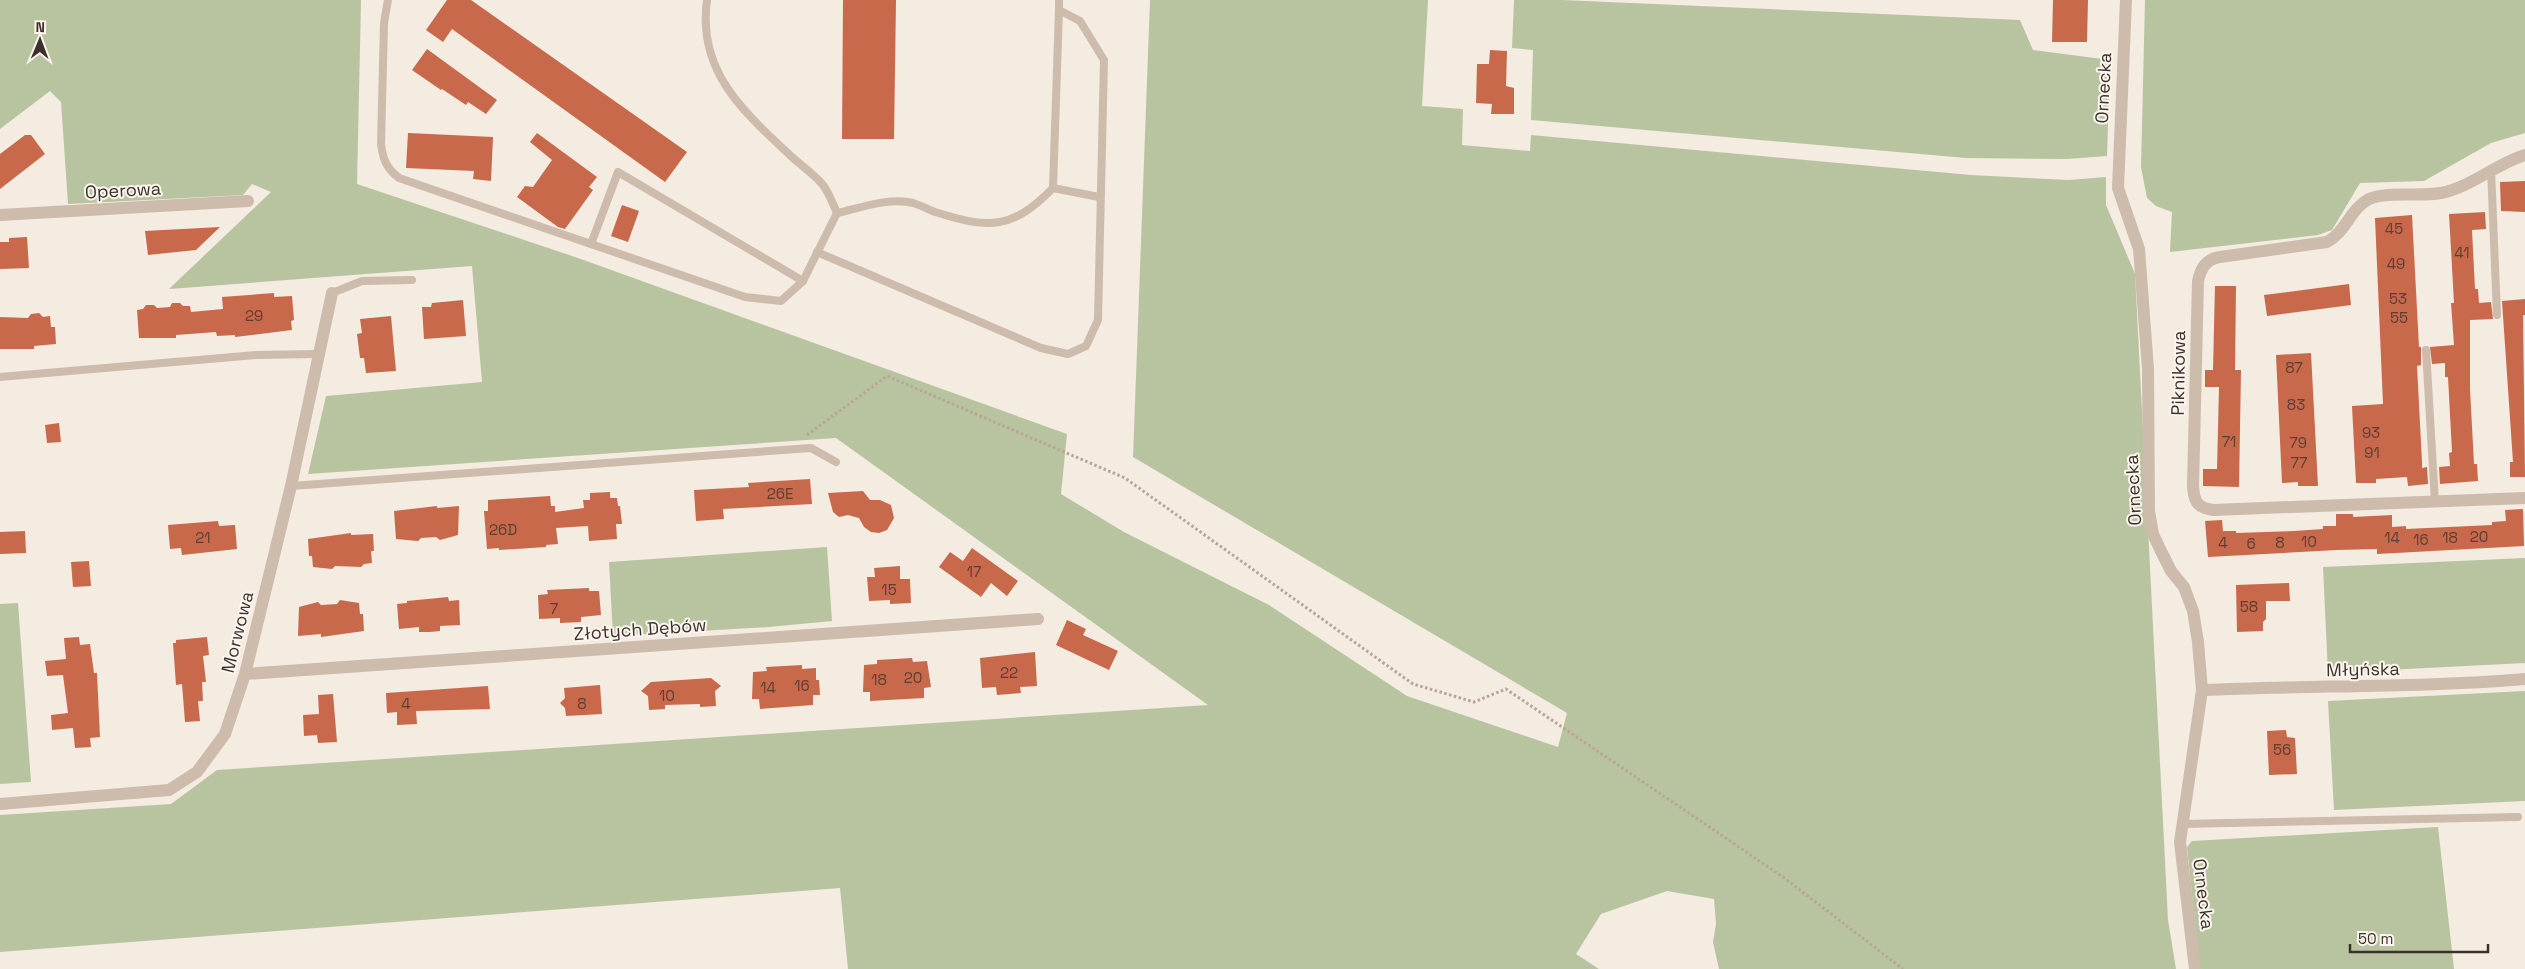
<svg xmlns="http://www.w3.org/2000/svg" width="2525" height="969" font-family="'Space Grotesk',sans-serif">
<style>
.green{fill:#b8c4a0}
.building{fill:#c8694b}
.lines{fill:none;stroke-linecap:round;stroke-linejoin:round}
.path{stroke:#b9a596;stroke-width:3;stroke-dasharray:2.5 2.5;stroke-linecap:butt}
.service{stroke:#cdbbac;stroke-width:8}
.minor{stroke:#cdbbac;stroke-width:12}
.labels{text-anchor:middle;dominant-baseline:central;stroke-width:4;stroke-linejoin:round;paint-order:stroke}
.number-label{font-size:15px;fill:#5e3e33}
.street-label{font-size:18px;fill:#3b302b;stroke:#fbf5ee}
</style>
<rect width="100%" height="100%" fill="#f4ebe1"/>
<g class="green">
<polygon points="0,0 361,0 357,184 578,258 1067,434 1061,494 1124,532 1269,605 1407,696 1558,747 1567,713 1133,457 1150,0 1428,0 1422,106 1463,109 1462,145 1530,151 1531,135 1971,175 2068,180 2106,177 2106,205 2135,274 2168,920 2176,969 1719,969 1713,942 1716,924 1714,899 1667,891 1601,914 1576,954 1599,969 848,969 840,888 0,952 0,815 171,804 217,770 1208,705 836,438 308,474 326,396 482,382 472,266 169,289 271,192 252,184 243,195 68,204 61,102 50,91 0,129"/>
<polygon points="1514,0 1562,0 2020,20 2033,50 2110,60 2107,156 2067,159 1966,158 1531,120 1533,50 1512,48"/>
<polygon points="2145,0 2525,0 2525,133 2491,143 2424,181 2360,183 2332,230 2318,235 2170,252 2172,212 2156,206 2147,198 2141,167"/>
<polygon points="827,547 832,621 769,627 613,636 609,562"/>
<polygon points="2525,558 2525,663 2328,673 2323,567"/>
<polygon points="18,603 31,782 0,784 0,604"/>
<polygon points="2525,691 2525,801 2334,810 2328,701"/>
<polygon points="2438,827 2454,969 2200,969 2187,847 2192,841"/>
</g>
<g class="building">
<polygon points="447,0 471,0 687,152 665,182 452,29 443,42 426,30"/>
<polygon points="843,0 896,0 894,139 842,139"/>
<polygon points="2053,0 2088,0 2087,42 2052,42"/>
<polygon points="427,49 497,100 486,114 468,102 466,105 442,89 441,90 412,70"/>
<polygon points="1490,50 1507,51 1506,86 1514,88 1514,114 1491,114 1492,104 1476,103 1477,64 1489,64"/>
<polygon points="408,133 493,137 491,181 473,179 474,171 406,168"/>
<polygon points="537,133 597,177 589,187 593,190 565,229 558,227 517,197 525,186 533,187 552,160 530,142"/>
<polygon points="25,135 31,135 45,154 0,189 0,154"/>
<polygon points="2525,181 2525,212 2501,211 2500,182"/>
<polygon points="622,205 639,211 628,242 611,236"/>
<polygon points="2485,212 2486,229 2472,230 2475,289 2478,289 2479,303 2491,302 2493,319 2470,320 2470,389 2474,464 2477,464 2478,481 2440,484 2439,467 2450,466 2449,453 2452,452 2448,377 2445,377 2445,363 2432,364 2430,347 2454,345 2451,303 2454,303 2449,214"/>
<polygon points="2412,215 2419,347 2421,347 2421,365 2417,366 2422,462 2422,468 2427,467 2428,484 2408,486 2407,477 2376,479 2376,483 2356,483 2352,406 2383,404 2375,218"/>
<polygon points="220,227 196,250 148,255 145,231"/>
<polygon points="27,237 29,268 0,269 0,242 9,242 9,238"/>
<polygon points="2349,284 2351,305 2267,316 2264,295"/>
<polygon points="2215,286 2236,286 2235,370 2241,370 2239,487 2203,486 2203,469 2217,469 2219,387 2205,387 2205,370 2213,370"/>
<polygon points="274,293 274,297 292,296 294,320 291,321 292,330 235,337 235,335 217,336 216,332 176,335 176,338 139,338 137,310 143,309 146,305 154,305 157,308 170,307 172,303 180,303 183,306 190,306 191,312 223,309 222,297"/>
<polygon points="2525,299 2525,315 2523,315 2525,477 2510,477 2510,462 2513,462 2502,301"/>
<polygon points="463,300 466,336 424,339 422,307 431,307 432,303"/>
<polygon points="39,313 43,317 50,316 51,327 55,327 56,344 34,346 34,349 0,349 0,317 28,318 31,314"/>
<polygon points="391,316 396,371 366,373 364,358 360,358 357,334 362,333 360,319"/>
<polygon points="2311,353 2318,486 2298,486 2298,482 2282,483 2276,355"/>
<polygon points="59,423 61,442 47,443 45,425"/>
<polygon points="810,479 812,504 723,509 724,519 696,521 694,490 749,487 748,483"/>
<polygon points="863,491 870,500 880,500 891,505 894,518 887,530 879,533 871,532 864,527 859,518 848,515 839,517 833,512 828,493"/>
<polygon points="610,492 610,498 617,498 618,506 620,506 622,524 616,524 617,539 589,541 588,526 556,528 558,544 546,545 546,547 499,550 499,548 487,549 484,511 488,511 488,500 550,496 551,506 555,506 555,512 584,508 583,500 590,500 590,493"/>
<polygon points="437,506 437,508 459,506 458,535 440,540 436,537 421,538 418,541 396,539 394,511"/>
<polygon points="2523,509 2524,546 2377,554 2377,549 2337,550 2208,557 2205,521 2222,520 2223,531 2236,531 2236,533 2294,531 2323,529 2323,526 2336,526 2336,514 2353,514 2353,517 2392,515 2392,527 2406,526 2406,529 2492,525 2492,522 2506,521 2505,510"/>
<polygon points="218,521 219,526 235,525 237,549 182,555 181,548 170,549 168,525"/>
<polygon points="25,531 26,553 0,554 0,532"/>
<polygon points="351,533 351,535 373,534 374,551 371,551 372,563 364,564 361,567 335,566 332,569 313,567 312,556 309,556 308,539"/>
<polygon points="972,548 1018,581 1007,596 991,583 981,597 939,567 950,552 963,561"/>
<polygon points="89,561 91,586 73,587 71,562"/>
<polygon points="900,566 900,579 910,579 911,603 890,604 890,600 869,601 867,577 875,577 874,568"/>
<polygon points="2289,583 2290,601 2266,601 2266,619 2263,622 2263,631 2237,632 2236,585"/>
<polygon points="589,588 589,591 599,591 601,615 581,617 581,622 560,623 560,618 539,619 538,595 548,594 547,590"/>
<polygon points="448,597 449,601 459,600 460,625 440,626 440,631 430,632 419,632 419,627 399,629 397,604 407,603 407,601"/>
<polygon points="340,600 359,603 360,614 363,614 364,631 321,637 321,634 298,636 299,607 318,602 321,605 337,604"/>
<polygon points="1067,620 1086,629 1083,635 1118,651 1109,670 1056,645"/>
<polygon points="79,637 80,645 90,644 94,673 97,673 100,737 90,738 91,747 75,748 73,728 52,730 51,715 68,713 63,675 47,676 45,661 66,659 64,638"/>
<polygon points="207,637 209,655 203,656 206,682 202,682 203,701 198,701 200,721 185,722 182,684 176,685 173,643 176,643 176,640"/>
<polygon points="1035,652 1037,686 1020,687 1021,693 997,695 996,687 982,688 980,658"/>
<polygon points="912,658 913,662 927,661 931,687 924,688 924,698 870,701 870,692 863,692 864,665 877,664 877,660"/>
<polygon points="802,665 802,669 816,668 816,680 819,680 820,695 813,695 813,705 760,709 759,699 752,699 753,672 767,671 766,667"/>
<polygon points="711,678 721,686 715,691 716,706 700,707 700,704 665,705 665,709 649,710 648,696 641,691 651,682"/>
<polygon points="600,685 602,714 566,716 565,708 560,703 565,698 564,688"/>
<polygon points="488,686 490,709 416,711 417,724 397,725 397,712 387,713 386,693"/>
<polygon points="333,694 337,742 318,743 317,735 304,736 303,715 319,714 318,695"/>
<polygon points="2286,730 2287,737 2295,738 2297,774 2269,775 2267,731"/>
</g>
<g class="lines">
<polyline class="path" points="807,435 887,376 1125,478 1413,684 1474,702 1506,689 1783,877 1903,969"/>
<g class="service">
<path d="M388,0L384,23L381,144C383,159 386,168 399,178L745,297L781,301L803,281"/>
<path d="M707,0C697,72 744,112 792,157C802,166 815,175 823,185C829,193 833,204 837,213"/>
<polyline points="2491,169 2497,315"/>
<polyline points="1053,188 1099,197"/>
<path d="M837,213C860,208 889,197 913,203C920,205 927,209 935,212C989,229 1012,230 1053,188L1059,10"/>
<polyline points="591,244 618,172 803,281 837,213"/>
<polyline points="817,252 1041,348 1068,354 1086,346 1098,320 1104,60 1080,21 1059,10 1059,0"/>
<polyline points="332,293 362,281 412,280"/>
<polyline points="2426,350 2435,502"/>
<polyline points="0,377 256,355 318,354"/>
<polyline points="291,486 811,448 836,462"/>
<polyline points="2182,824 2518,817"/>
</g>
<g class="minor">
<polyline points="2126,0 2118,188 2139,249 2148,369 2149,511 2153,534 2160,549 2171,571 2184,587 2193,611 2198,642 2202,690 2180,842 2195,969"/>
<path d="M2525,155C2496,164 2471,187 2441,193C2421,197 2387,191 2369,199C2350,209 2346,232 2327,242L2220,257C2206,259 2201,268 2198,281L2193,486C2194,501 2197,508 2213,510L2525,498"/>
<polyline points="0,215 248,201"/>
<polyline points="245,674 1038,619"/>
<path d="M2202,690C2310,685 2418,688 2525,679"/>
<polyline points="0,804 169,790 197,772 225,734 245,674 291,486 332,293"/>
</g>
</g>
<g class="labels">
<g class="number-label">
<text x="2394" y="228">45</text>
<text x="2462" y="252">41</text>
<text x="2396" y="263">49</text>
<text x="2398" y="298">53</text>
<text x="254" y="315">29</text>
<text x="2399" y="317">55</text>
<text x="2294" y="367">87</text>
<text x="2296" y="404">83</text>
<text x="2371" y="432">93</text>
<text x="2229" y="441">71</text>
<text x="2298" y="442">79</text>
<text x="2372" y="452">91</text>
<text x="2299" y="462">77</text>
<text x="780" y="493">26E</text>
<text x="503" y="529">26D</text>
<text x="2479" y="536">20</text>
<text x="203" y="537">21</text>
<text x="2392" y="537">14</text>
<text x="2450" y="537">18</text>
<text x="2421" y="539">16</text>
<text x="2309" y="541">10</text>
<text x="2223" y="542">4</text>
<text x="2280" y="542">8</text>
<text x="2251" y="543">6</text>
<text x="974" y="571">17</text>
<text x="889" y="589">15</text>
<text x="2249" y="606">58</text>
<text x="554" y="608">7</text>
<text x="1009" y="672">22</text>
<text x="913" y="677">20</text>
<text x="879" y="679">18</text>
<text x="802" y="685">16</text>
<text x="768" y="687">14</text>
<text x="667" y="695">10</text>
<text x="406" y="703">4</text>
<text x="582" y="703">8</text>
<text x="2282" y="749">56</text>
</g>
<g class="street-label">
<text transform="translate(2103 88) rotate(-87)">Ornecka</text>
<text transform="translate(123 190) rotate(-3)">Operowa</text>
<text transform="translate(2178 373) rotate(-89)">Piknikowa</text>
<text transform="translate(2133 490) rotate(-93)">Ornecka</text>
<text transform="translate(640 629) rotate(-4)">Złotych Dębów</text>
<text transform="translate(237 632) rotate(-76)">Morwowa</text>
<text transform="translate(2363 669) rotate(-1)">Młyńska</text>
<text transform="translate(2204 894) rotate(83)">Ornecka</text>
</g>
</g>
<g transform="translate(40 40) rotate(1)" stroke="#fbf5ee" stroke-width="4" paint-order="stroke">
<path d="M0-4L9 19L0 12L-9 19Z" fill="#3b302b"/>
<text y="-8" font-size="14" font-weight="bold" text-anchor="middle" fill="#3b302b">N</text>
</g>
<path d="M2350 944v8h138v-8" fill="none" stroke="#3b302b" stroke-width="2.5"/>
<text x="2358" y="944" font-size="15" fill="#3b302b" stroke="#fbf5ee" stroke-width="4" paint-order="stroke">50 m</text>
</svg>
